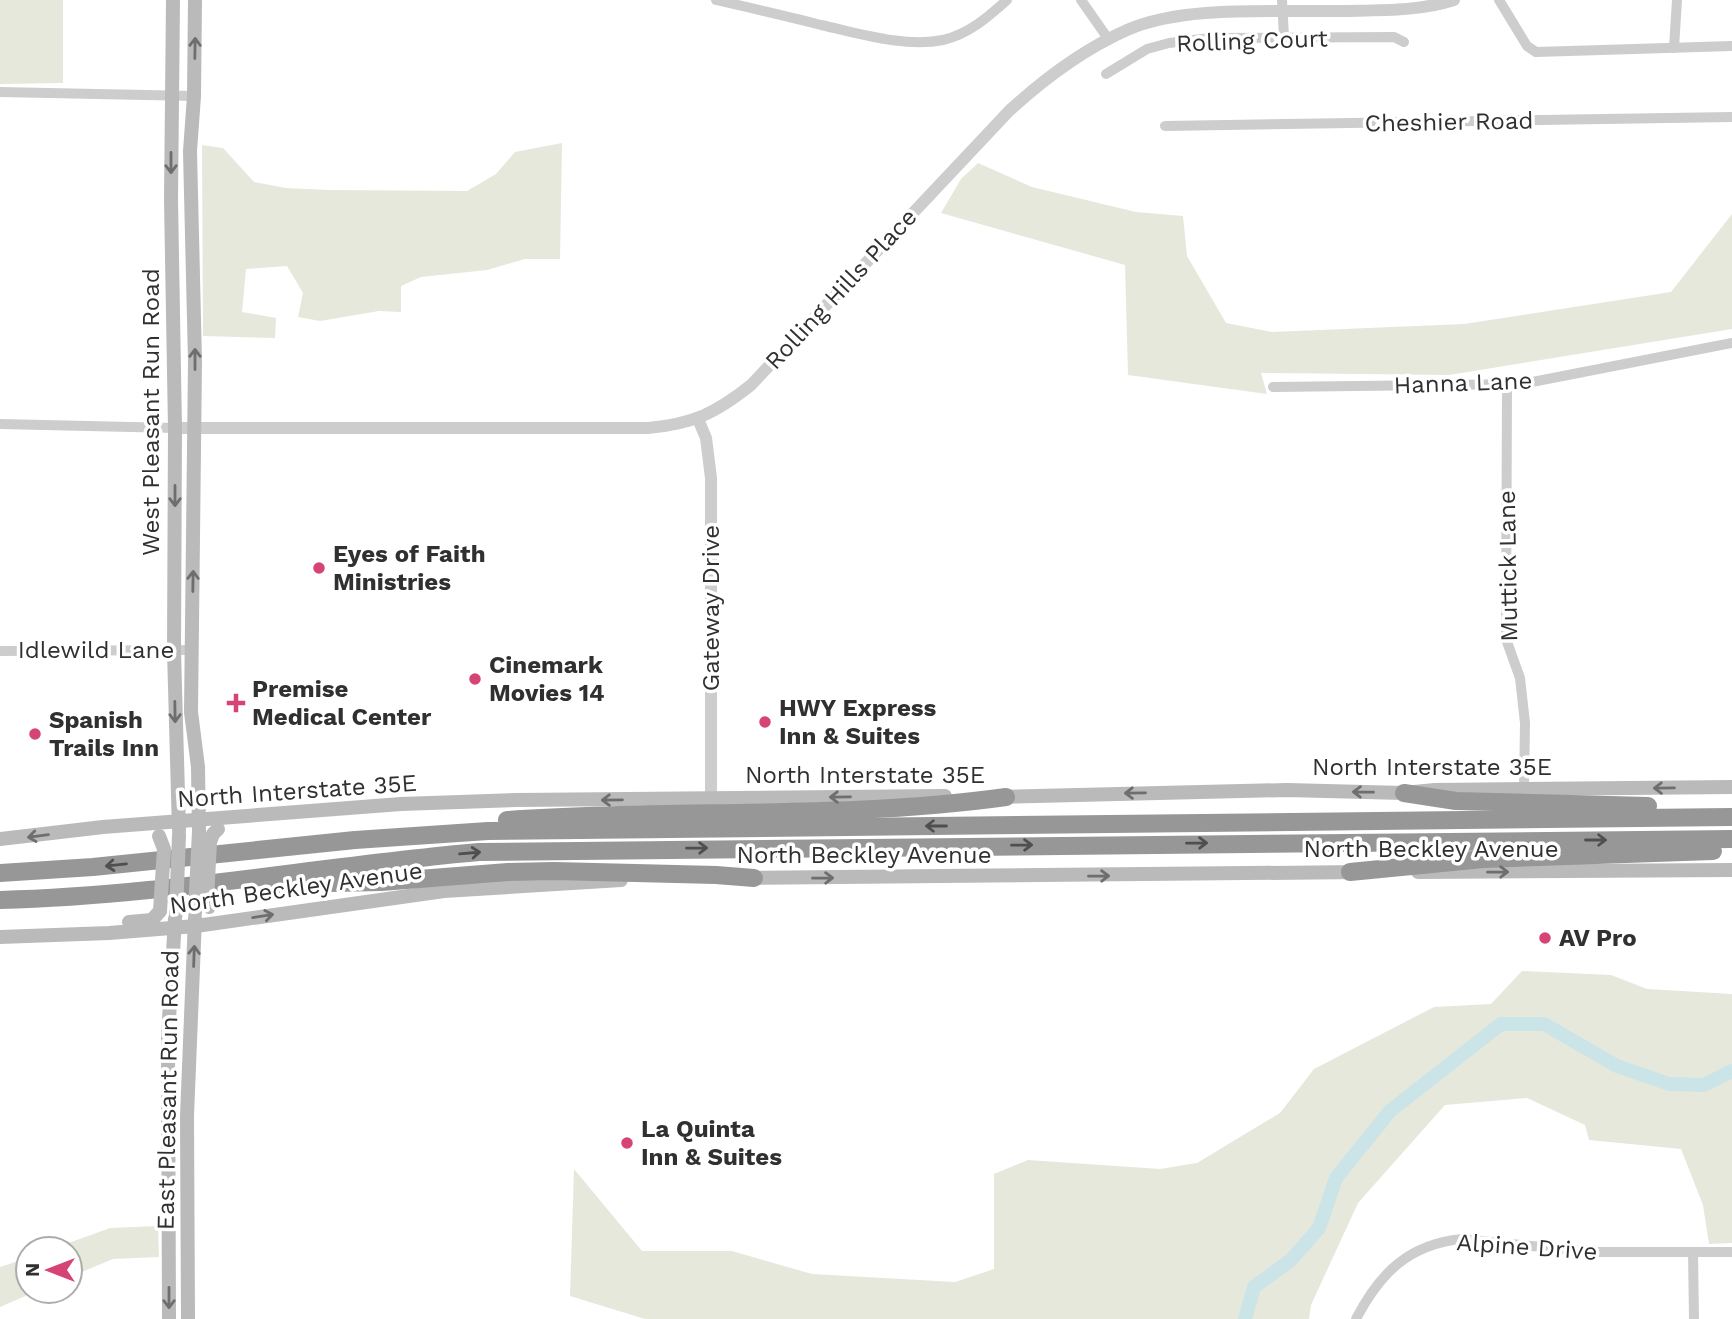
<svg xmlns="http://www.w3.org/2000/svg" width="1732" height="1319" font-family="'Work Sans',sans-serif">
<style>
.green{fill:#e6e8dc}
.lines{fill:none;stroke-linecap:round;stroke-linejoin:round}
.river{stroke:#cbe4e7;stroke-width:14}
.minor{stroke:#cdcdcd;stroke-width:10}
.tertiary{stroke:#cdcdcd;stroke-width:12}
.secondary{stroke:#bababa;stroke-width:14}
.motorway{stroke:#979797;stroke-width:18}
.secondary-bridge{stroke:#bababa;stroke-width:14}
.oneway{stroke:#6e6e6e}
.oneway2{stroke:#4f4f4f}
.poi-dot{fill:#d54474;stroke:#fff;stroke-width:2.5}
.labels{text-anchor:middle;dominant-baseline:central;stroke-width:7;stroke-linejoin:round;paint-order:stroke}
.street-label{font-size:24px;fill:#303030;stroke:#fff}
.poi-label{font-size:24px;font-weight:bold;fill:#303030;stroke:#fff;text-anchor:start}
</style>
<rect width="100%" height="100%" fill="#fff"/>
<g class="green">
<polygon points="0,0 63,0 63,83 0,84"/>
<polygon points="562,143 560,259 525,259 487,270 421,277 401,286 401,312 379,311 320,321 298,317 303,293 287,266 246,269 242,312 276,318 275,338 203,336 202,145 223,148 254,182 286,188 328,190 467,191 496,174 515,152"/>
<polygon points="978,163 1032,187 1136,212 1183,216 1187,256 1226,323 1272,332 1464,324 1671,292 1732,214 1732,329 1449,375 1261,373 1267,394 1128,375 1125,265 941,213 961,179"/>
<polygon points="1522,971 1611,975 1647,989 1732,994 1732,1243 1709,1244 1703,1205 1681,1149 1589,1140 1585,1125 1527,1098 1445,1105 1358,1203 1311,1305 1309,1319 645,1319 570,1296 574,1169 642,1251 732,1251 812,1274 955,1282 994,1269 994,1174 1028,1160 1160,1169 1197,1163 1280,1113 1314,1069 1434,1007 1491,1004"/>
<polygon points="158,1226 159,1257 113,1259 70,1277 70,1249 52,1249 110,1228"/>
<polygon points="28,1258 28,1291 37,1291 0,1307 0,1267"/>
</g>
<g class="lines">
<polyline class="river" points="1245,1319 1254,1287 1291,1260 1319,1228 1336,1178 1390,1111 1501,1024 1544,1024 1617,1066 1669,1084 1704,1085 1732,1071"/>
<g class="minor">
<path d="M716,0C751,8 786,16 821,25C858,33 905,48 943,40C969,34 988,17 1007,0"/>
<polyline points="1081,0 1109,40"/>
<polyline points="1282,0 1284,37"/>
<polyline points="1499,0 1527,46 1536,52 1732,46"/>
<polyline points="1674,48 1677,0"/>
<polyline points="1106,74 1147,49 1169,43 1210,38 1394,37 1404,42"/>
<polyline points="0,92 194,96"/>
<polyline points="1165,126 1732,117"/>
<polyline points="1507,384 1506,639 1520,678 1525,723 1524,789"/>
<polyline points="1273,387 1522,384 1732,343"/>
<polyline points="0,424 175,428"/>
<polyline points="0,651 192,650"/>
<polyline points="1693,1252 1694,1319"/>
<path d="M1356,1319C1380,1273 1409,1244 1462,1239L1592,1252H1732"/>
</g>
<g class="tertiary">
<polyline points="698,419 706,438 711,478 711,798"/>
<path d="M175,428H648C693,424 716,413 751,385L1009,111C1045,78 1082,50 1127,30C1184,5 1275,12 1338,11C1376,10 1417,12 1454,0"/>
</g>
<g class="secondary">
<polyline points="173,0 171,199 175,428 174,651 179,830"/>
<polyline points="195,0 194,96 190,151 195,361 191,712 198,767 199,831"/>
<polyline points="997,797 1287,790 1404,793 1435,790 1732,787"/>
<polyline points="0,839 103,827 401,804 516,800 945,796"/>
<polyline points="1418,872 1732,870"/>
<polyline points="746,878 1360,872"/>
<polyline points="129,922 152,920 160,911"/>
<polyline points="0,937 109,933 196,926 444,891 621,880"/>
<polyline points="169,1319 168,1036 175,919"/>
<polyline points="188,1319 187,1116 195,918"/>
</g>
<g class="motorway">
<polyline points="1404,793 1456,801 1648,806"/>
<path d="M507,820C673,808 841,820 1006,797"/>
<polyline points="1350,872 1483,859 1713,851"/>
<polyline points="0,873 93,867 355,840 488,831 1732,817"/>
<polyline points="279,884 381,882 508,872 554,871 716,875 754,878"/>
<path d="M0,900C161,896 319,866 479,852L1732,839"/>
</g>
<g class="secondary-bridge">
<polyline points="159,836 164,849 160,911"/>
<polyline points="209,907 207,900 210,842 213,834 218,829"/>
<polyline points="195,913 199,831"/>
<polyline points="176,914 179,835"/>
</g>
</g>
<defs><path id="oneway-shaft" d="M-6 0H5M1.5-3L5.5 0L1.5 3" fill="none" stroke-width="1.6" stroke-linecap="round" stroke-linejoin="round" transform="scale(1.75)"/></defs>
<g class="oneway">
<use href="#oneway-shaft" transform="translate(195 48) rotate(-89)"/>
<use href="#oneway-shaft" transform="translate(171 163) rotate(90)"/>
<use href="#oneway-shaft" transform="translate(195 359) rotate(-90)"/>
<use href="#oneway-shaft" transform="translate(175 496) rotate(90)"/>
<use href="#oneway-shaft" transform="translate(193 581) rotate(-89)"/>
<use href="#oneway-shaft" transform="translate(175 712) rotate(89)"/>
<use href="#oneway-shaft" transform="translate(1664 788) rotate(179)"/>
<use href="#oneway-shaft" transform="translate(1363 792) rotate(-179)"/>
<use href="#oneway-shaft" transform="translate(1135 793) rotate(179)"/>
<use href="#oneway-shaft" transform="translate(840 797) rotate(179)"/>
<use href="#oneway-shaft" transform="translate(612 800) rotate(179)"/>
<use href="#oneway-shaft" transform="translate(38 836) rotate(173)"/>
<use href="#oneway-shaft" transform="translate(1498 872) rotate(-1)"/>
<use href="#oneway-shaft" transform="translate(1099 876) rotate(-1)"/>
<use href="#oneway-shaft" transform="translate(823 878) rotate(-1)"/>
<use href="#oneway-shaft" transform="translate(263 916) rotate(-9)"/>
<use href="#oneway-shaft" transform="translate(194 956) rotate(-88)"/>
<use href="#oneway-shaft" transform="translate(169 1298) rotate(90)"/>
</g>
<g class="oneway2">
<use href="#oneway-shaft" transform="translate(936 826) rotate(-180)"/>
<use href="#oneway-shaft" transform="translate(1596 840)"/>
<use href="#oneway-shaft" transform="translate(1197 843) rotate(-1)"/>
<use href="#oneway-shaft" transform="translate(1022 845) rotate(-1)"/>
<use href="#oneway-shaft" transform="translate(697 848) rotate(-1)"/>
<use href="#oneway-shaft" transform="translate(470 853) rotate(-5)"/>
<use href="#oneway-shaft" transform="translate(116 865) rotate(174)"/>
</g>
<g class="poi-dot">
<circle cx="319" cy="568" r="7"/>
<circle cx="475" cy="679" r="7"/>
<path d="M232.5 692.5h7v7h7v7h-7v7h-7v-7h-7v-7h7z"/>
<circle cx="765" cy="722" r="7"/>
<circle cx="35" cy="734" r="7"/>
<circle cx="1545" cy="938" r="7"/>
<circle cx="627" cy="1143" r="7"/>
</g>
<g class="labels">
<g class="street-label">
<text transform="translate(1252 41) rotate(-2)">Rolling Court</text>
<text transform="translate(1449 122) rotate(-1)">Cheshier Road</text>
<text transform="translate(841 289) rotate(-47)">Rolling Hills Place</text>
<text transform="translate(1463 383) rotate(-2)">Hanna Lane</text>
<text transform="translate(151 412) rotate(-90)">West Pleasant Run Road</text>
<text transform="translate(1508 566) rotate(-91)">Muttick Lane</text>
<text transform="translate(711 608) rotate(-90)">Gateway Drive</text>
<text x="96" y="650">Idlewild Lane</text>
<text x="1432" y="767">North Interstate 35E</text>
<text x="865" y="775">North Interstate 35E</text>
<text transform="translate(297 791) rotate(-4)">North Interstate 35E</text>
<text x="1431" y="849">North Beckley Avenue</text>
<text x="864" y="855">North Beckley Avenue</text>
<text transform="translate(296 888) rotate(-8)">North Beckley Avenue</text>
<text transform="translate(168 1090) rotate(-89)">East Pleasant Run Road</text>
<text transform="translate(1527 1247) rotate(4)">Alpine Drive</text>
</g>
<g class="poi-label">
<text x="333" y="554">Eyes of Faith<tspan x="333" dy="28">Ministries</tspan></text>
<text x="489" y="665">Cinemark<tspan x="489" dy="28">Movies 14</tspan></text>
<text x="252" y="689">Premise<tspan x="252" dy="28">Medical Center</tspan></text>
<text x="779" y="708">HWY Express<tspan x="779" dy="28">Inn &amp; Suites</tspan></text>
<text x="49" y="720">Spanish<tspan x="49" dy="28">Trails Inn</tspan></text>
<text x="1559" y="938">AV Pro</text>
<text x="641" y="1129">La Quinta<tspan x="641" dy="28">Inn &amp; Suites</tspan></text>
</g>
</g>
<g transform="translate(49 1270) rotate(270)"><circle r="33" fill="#ffffff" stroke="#acacac" stroke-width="2"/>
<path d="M0-5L12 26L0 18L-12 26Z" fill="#d54474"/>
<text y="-10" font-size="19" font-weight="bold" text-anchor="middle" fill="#303030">N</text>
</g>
</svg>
